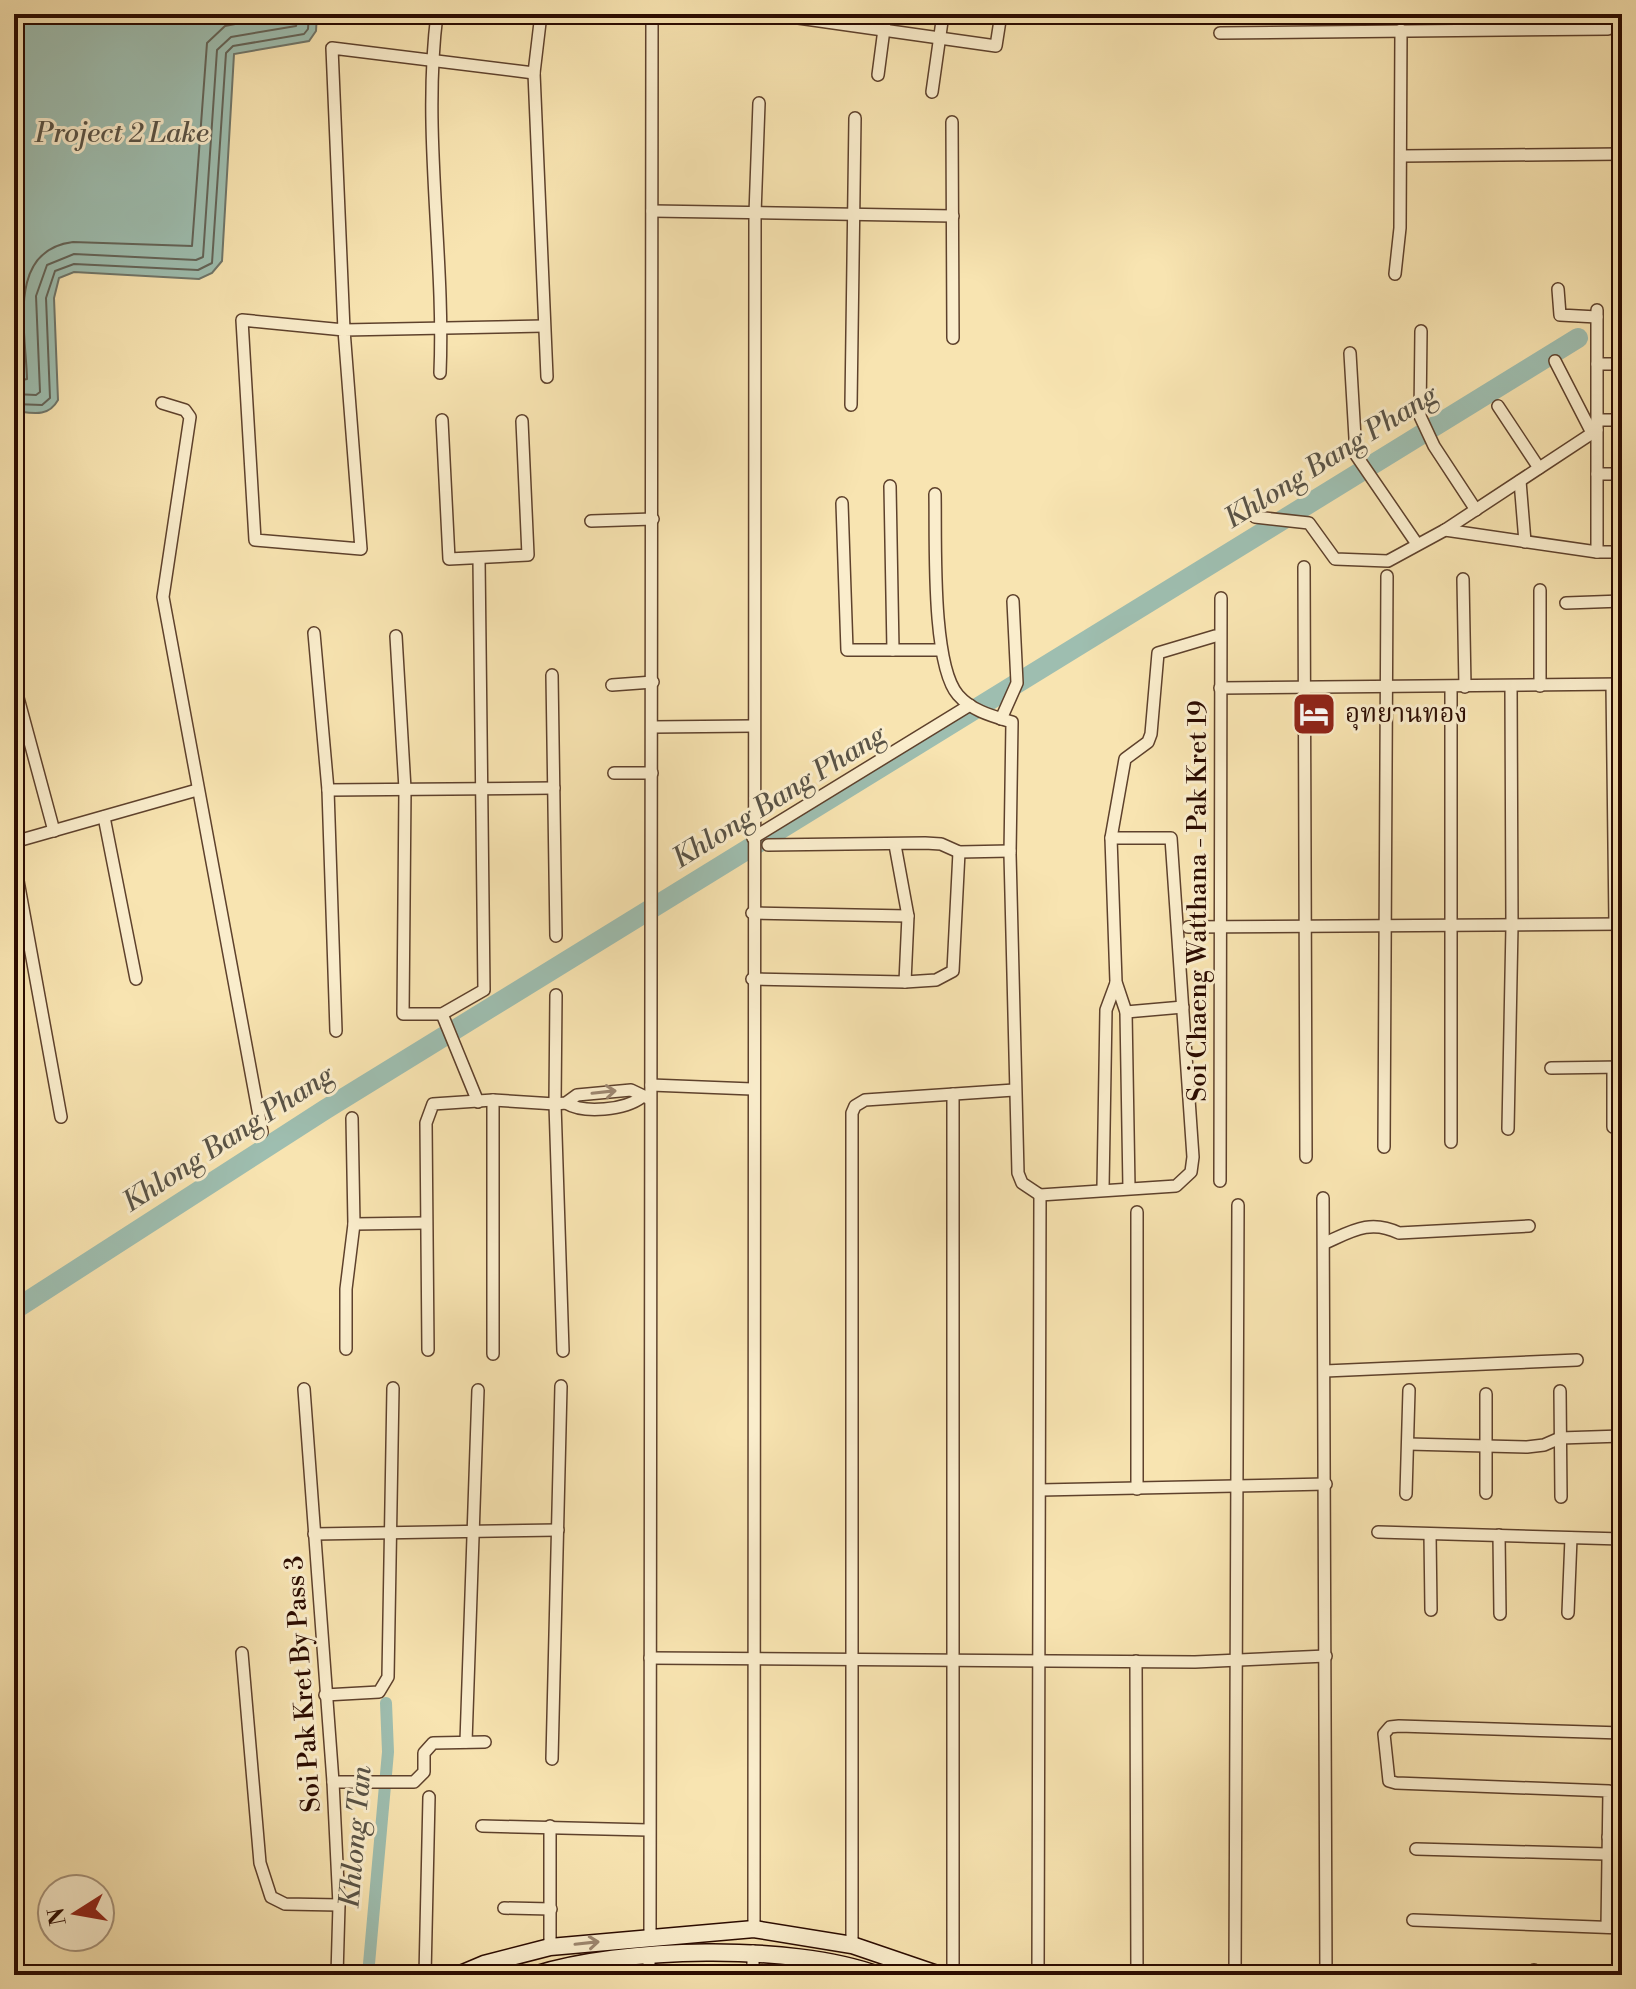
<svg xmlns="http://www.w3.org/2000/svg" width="1636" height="1989" font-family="'Libre Bodoni','Noto Serif Thai',serif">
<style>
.water{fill:#9ebeb0;stroke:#70766a;stroke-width:2}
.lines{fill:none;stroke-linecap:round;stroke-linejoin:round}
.shore{stroke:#646458;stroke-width:2}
.canal{stroke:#9ebeb0;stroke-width:12}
.river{stroke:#9ebeb0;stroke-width:20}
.minor-casing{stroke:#5e412c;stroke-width:14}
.secondary-casing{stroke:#2b0b00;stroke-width:19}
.minor{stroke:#faedcc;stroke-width:11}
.secondary{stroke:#faedcc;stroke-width:16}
.oneway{stroke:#9d8770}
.labels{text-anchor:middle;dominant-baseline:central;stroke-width:6;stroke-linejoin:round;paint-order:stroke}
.poi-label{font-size:26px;fill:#2b0b00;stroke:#faedcc;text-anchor:start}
.street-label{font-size:26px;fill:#2b0b00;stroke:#faedcc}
.water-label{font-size:28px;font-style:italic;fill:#595346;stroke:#faedcc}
</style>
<rect width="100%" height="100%" fill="#f8e4b1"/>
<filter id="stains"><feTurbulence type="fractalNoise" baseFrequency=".0025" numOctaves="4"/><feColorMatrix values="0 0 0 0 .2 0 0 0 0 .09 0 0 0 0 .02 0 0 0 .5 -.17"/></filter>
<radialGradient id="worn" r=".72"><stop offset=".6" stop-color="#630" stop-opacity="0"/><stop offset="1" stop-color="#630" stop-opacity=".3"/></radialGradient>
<path class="water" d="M14,14H317L316,31L309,41L234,54L222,261L212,273L199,279L74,272L59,278L54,298L58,400C48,418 32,413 14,411Z"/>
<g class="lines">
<g class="shore">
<path d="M14,382L27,379C26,332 6,250 73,242L192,246L207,43L225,26L287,14"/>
<polyline points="14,394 36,395 40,392 36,296 47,265 74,254 196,260 203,257 217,50 231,37 296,26 299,14"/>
<polyline points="14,404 42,405 50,398 46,298 55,271 74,264 198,270 212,263 226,53 233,46 304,34 308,29 309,14"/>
</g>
<polyline class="canal" points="368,1975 388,1752 386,1703"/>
<polyline class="river" points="14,1310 326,1109 1578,338"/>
<g class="minor-casing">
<g id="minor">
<path d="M437,14C422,133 445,254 440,373"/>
<polyline points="541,14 534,73 547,377"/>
<polyline points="770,14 996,46 1001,14"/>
<polyline points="1220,33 1608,29 1608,14"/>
<polyline points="534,73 332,48 344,330 361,549 255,540 242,320 344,330 544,326"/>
<polyline points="878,75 886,14"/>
<polyline points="932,92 943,14"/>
<polyline points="952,122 953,338"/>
<polyline points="1401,156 1622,154"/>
<polyline points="652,211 953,216"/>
<polyline points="1395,274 1400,228 1401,30"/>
<polyline points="1558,289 1560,315 1597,317"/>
<polyline points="1421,331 1420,416 1434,446 1476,510"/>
<polyline points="1350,353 1356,455 1417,544"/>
<polyline points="1555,361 1592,433"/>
<polyline points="1597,364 1622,364"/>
<polyline points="162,403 185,410 190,417 163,597 262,1132"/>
<polyline points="851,405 855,118"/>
<polyline points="1498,406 1539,468"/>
<polyline points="442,420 449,559 528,555 522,421"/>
<polyline points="1597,420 1622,420"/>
<polyline points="1597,474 1622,474"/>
<polyline points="1520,481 1525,542"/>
<polyline points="890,486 893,650"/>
<path d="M935,494C936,538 931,664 958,695C972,711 992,716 1012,722L1010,854L1018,1173L1022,1183L1040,1195L1176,1186L1191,1172L1193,1157L1171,838H1111"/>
<polyline points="842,503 847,650 941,650"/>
<polyline points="1255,517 1309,523 1335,559 1388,561 1445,530 1597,430"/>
<polyline points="591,521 653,519"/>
<polyline points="1445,530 1597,552 1622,552"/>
<polyline points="1597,552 1597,310"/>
<polyline points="1304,567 1306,1157"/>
<polyline points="1463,579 1465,687"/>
<polyline points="1540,590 1540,686"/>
<polyline points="1566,603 1622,601"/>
<polyline points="314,633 328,790 336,1031"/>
<polyline points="396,636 405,789 403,1014 442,1014 484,990 479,559"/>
<polyline points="552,675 556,936"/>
<polyline points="14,683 54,831"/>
<polyline points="612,685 653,682"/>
<polyline points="1612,685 1615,924"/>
<polyline points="1220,688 1622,684"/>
<polyline points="1001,719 1017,683 1013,601"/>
<polyline points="653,727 753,726"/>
<polyline points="614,773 652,773"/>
<polyline points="328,790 554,788"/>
<polyline points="104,817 136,979"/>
<polyline points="753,838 970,705"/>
<polyline points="14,842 197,790"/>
<polyline points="768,845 925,843 941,844 959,852 1010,851"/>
<polyline points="895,845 908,916 905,982"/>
<polyline points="14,859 61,1117"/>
<polyline points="752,913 908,916"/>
<polyline points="1188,927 1622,924"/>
<polyline points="752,979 905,982 936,980 953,971 959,852"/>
<polyline points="556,995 555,1104 563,1351"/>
<polyline points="1126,1012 1183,1007"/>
<polyline points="442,1014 478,1102"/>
<polyline points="1551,1068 1622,1067"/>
<polyline points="1613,1068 1613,1127"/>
<polyline points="651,1085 752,1089"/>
<polyline points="493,1100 493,1354"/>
<path d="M566,1103C584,1114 625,1110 642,1097"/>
<polyline points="1508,1129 1512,926 1511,687"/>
<polyline points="1451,1142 1451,687"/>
<polyline points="1384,1147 1387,576"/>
<polyline points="1220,1181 1221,598"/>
<polyline points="1103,1188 1106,1010 1116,983"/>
<polyline points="1129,1188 1126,1012 1116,982 1111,838 1125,759 1148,742 1151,734 1158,653 1215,636"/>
<polyline points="1323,1198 1326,1975"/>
<polyline points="354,1224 426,1223"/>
<path d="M1325,1243C1352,1231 1370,1219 1399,1233L1529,1226"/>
<polyline points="346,1349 346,1289 354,1224 352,1118"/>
<polyline points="428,1350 426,1123 433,1104 493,1100 555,1104 566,1103 577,1095 631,1090 650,1099"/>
<polyline points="1325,1371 1577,1360"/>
<polyline points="304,1389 333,1782 339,1905 337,1975"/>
<polyline points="1560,1391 1561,1497"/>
<polyline points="1408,1444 1527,1447 1544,1445 1560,1438 1622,1436"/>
<polyline points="1137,1489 1137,1212"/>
<polyline points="1040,1490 1326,1484"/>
<polyline points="1486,1493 1486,1394"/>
<polyline points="1406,1494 1409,1390"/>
<polyline points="1378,1532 1622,1539"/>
<polyline points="314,1534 558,1530"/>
<polyline points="1430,1534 1431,1610"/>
<polyline points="1499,1535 1500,1614"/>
<polyline points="1568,1613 1571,1538"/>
<polyline points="242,1653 260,1863 271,1897 285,1904 339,1905"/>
<polyline points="650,1658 1195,1662 1326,1656"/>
<polyline points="1136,1661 1137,1975"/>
<polyline points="325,1695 379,1692 388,1677 393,1388"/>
<polyline points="466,1742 478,1390"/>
<polyline points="552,1759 561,1386"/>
<polyline points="333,1782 414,1782 424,1772 424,1753 433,1743 485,1742"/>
<polyline points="482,1826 648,1830"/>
<polyline points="1608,1837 1622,1837"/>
<polyline points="1416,1849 1606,1854"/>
<polyline points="504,1908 551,1909"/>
<polyline points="1413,1920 1622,1928"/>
<polyline points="1607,1927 1609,1791 1396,1783 1389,1781 1384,1734 1390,1727 1399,1726 1622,1733"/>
<polyline points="754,1929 755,214 759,103"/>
<polyline points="650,1937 652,14"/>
<polyline points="852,1945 852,1113 855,1106 865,1100 1014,1090"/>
<polyline points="550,1947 550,1826"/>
<polyline points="1534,1970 1534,1975"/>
<polyline points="425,1975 429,1797"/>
<polyline points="649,1975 649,1957"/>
<polyline points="753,1975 753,1951"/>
<polyline points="953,1975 953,1094"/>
<polyline points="1038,1975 1040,1195"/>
<polyline points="1235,1975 1238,1205"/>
</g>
</g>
<g class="secondary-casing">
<g id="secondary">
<polyline points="458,1975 484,1964 550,1947 754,1929 852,1945 940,1975"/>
<path d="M534,1975C622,1947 791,1943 878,1975"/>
</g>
</g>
<use href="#minor" class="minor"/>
<use href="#secondary" class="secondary"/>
</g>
<defs><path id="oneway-shaft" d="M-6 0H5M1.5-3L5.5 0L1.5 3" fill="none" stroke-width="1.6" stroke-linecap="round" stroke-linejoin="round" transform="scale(2)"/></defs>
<g class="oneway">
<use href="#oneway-shaft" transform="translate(604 1092) rotate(-6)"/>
<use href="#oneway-shaft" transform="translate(587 1943) rotate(-6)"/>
</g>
<defs>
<g id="hotel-square" transform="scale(2.3)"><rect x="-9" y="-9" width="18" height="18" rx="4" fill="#8f2418" stroke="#faedcc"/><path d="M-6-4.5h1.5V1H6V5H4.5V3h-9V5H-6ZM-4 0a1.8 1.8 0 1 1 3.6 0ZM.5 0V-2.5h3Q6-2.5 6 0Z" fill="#fff"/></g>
</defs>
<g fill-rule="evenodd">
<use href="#hotel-square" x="1314" y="714"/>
</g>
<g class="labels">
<g class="poi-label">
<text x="1345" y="714">อุทยานทอง</text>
</g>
<g class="street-label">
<text transform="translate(1198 901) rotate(-90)">Soi Chaeng Watthana - Pak Kret 19</text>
<text transform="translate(303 1684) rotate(-94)">Soi Pak Kret By Pass 3</text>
</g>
<g class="water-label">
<text x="122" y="133">Project 2 Lake</text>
<text transform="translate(1331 457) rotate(-32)">Khlong Bang Phang</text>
<text transform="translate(779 797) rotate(-32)">Khlong Bang Phang</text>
<text transform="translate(228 1139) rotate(-33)">Khlong Bang Phang</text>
<text transform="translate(356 1837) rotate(-85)">Khlong Tan</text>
</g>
</g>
<rect width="1636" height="1989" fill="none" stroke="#f8e4b1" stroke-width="48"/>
<rect x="16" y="16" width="1604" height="1957" fill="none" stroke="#2b0b00" stroke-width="4"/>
<rect x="24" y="24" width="1588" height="1941" fill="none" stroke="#2b0b00" stroke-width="2"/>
<g transform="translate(76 1913) rotate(259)"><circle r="38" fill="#faedcc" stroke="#a7937a" stroke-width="2"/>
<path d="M0-6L14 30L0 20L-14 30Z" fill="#8f2418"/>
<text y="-12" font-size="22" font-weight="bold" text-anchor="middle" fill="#2b0b00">N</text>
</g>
<rect width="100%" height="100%" filter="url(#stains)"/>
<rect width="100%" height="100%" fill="url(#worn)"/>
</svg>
